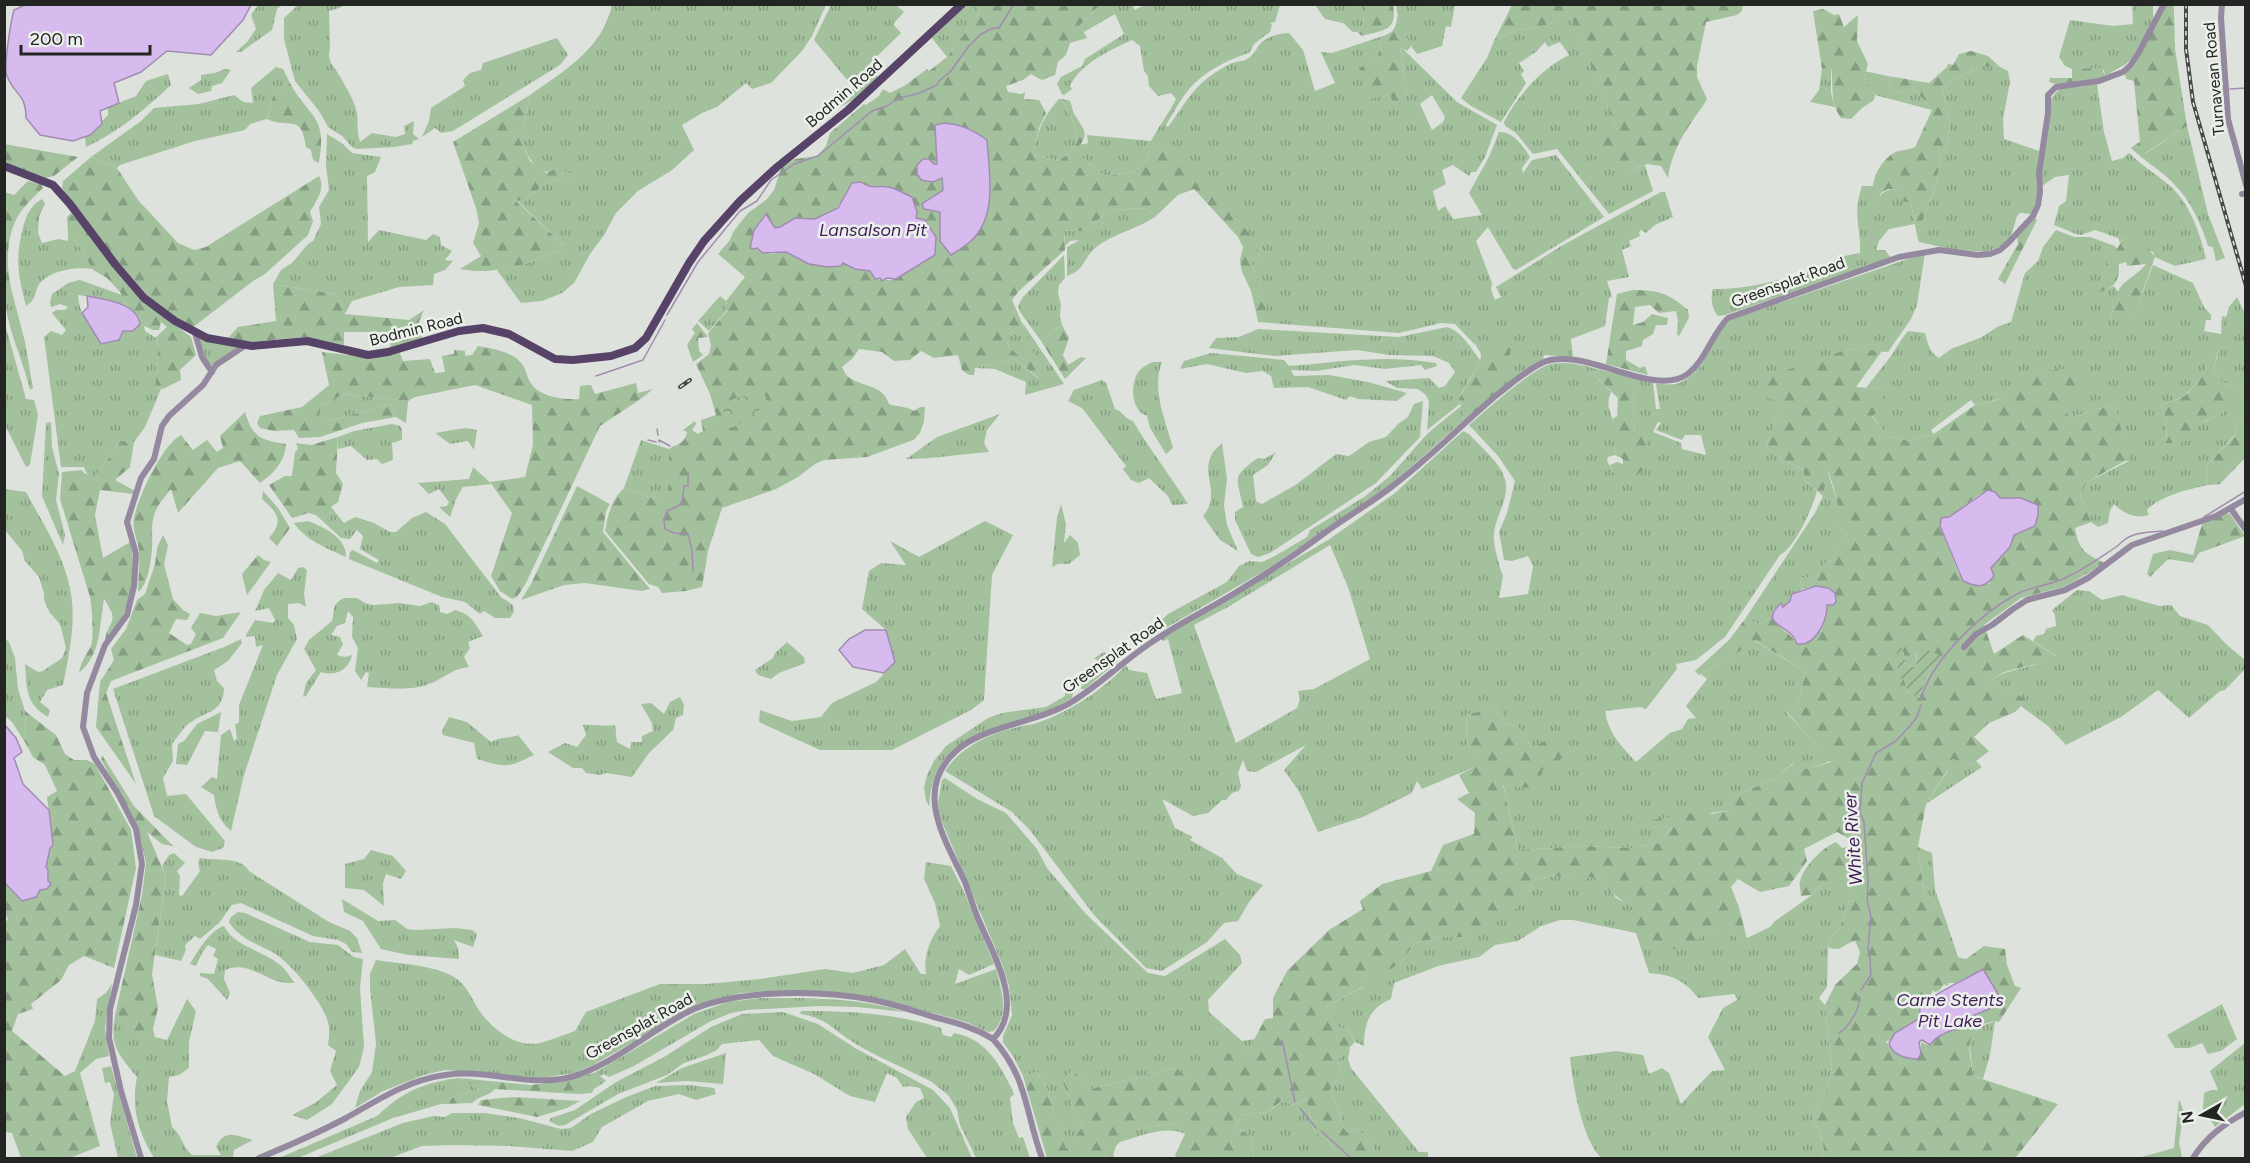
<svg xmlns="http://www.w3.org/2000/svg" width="2250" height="1163" font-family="Figtree,sans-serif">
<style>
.grass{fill:url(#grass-tufts);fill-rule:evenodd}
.forest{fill:url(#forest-firs);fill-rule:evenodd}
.park{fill:url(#park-crowns)}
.garden{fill:url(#garden-furrows)}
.water{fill:#d7baee;stroke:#a18db1;stroke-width:1.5}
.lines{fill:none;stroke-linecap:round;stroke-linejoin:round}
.stream{stroke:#a18db1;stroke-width:1.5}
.minor{stroke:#95899f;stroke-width:6}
.major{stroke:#574268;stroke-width:8}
.rail-casing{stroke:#464946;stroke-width:4}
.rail{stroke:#ebf0ea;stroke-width:1.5;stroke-dasharray:4.5;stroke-linecap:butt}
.labels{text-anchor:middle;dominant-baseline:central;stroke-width:5;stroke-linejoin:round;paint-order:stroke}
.street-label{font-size:16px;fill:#232523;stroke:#ebf0ea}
.water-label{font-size:18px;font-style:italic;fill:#411c59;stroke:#ebf0ea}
</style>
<defs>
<pattern id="grass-tufts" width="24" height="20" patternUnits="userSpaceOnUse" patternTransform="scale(1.5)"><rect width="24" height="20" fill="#a4c19e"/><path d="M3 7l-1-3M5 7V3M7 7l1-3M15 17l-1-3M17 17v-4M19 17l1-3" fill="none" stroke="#859d80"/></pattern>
<pattern id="forest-firs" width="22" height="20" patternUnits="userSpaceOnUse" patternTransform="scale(1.5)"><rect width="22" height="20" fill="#a4c19e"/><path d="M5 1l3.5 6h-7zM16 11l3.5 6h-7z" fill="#859d80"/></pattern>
<pattern id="park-crowns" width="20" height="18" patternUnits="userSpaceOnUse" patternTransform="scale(1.5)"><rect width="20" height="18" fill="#a4c19e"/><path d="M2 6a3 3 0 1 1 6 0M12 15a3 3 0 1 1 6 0" fill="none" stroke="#859d80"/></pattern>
<pattern id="garden-furrows" width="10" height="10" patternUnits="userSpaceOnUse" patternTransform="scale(1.5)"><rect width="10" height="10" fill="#a4c19e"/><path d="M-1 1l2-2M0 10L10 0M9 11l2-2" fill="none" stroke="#859d80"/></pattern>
</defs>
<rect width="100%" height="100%" fill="#dee2dd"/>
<g class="grass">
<path d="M1146,4L1280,5L1275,22L1270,23L1272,25L1270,32L1255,43L1249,53C1227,60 1205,71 1189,89C1180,100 1173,114 1166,125L1168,127C1189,98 1195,82 1230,64C1235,61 1242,62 1247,59C1254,55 1255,51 1259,45C1265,37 1280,33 1289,33L1303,50L1315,91L1335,83L1321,52L1332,53L1380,37L1381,43L1377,58L1370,63L1390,94L1407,95L1400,46L1457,102L1497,125L1485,157L1476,172H1471L1469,176L1453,165L1442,170L1446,184L1433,191L1438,211L1445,206L1453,219L1482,215L1469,193L1489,157L1499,132C1513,131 1523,146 1530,157L1522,168L1523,173L1532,160L1556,155L1604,217L1516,270L1513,269L1488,227L1476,241L1492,283L1491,290L1495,300L1501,297L1496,287L1563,245L1661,192H1665L1673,217L1655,225L1646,233L1641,230L1639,232L1640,236L1629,241L1631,246L1622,250L1629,277L1607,281L1612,297L1609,298L1605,326L1571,339L1573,357L1544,355L1543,360L1504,386L1473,341L1475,345L1455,324L1441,323L1399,333L1258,322L1256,312L1267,308L1252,263L1260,255L1163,147L1151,144L1149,155L1137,172L1105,176L1082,157L1078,147L1080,145L1088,143L1087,135L1151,141C1159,126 1168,115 1176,99L1171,93L1158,96L1149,86L1148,76L1144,71L1140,46L1132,40C1110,50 1081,63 1070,86L1072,89L1064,95L1062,94L1057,84L1061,77L1082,66L1085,59L1124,34L1115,14L1084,32L1080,25L1100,5H1132L1135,10ZM1432,95L1445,117L1443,122L1432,130L1420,104Z"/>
<polygon points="258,5 282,5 277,9 272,30 241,52 236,52 247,42 256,29 251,15"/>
<path d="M298,5H342V7L329,11L330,49C326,62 336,68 341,78C346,88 353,98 356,109C359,119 356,129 360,142L372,133L396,137L405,134L404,126L414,121L413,134L419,139L413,141L412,144L394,147L357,149L352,147L342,136L328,127L319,111L295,81L284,39V18Z"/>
<path d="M611,5H826L812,36L802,51L771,83L752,89L746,83L717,107L704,112L682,125L694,150L672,170L638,191L616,213L604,235L590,254L574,283L562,293L542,301L521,303L497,270L508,267L514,268L567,248L516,200L528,198L547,182L575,177C535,172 534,169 517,134L523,130L530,95C559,74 591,56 606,23C608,16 612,11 611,5Z"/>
<polygon points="831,5 896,5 904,12 893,24 901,33 868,65 879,78 860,96 838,108 832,98 851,96 853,87 814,40"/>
<polygon points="966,5 974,5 980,12 947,57 932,38"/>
<polygon points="1315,5 1362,5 1364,24 1357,32 1353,32 1343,23 1325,19"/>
<path d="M1396,5H1455L1451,27L1446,26L1442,46L1417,54C1406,41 1398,22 1396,5Z"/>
<polygon points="2132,5 2153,5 2153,19 2133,57 2126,64 2105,76 2104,70 2072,69 2065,66 2059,57 2070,20 2113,26 2133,24"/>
<path d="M1573,19L1617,130L1628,171L1645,165L1653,191L1609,214L1557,149L1533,154L1516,133L1505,126L1504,122C1517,96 1542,68 1569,55L1560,42L1548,47L1545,42L1536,52L1519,63L1524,71L1521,74L1526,83L1501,122L1471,106L1461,98L1487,58L1494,41L1517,30L1541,27L1559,20Z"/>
<polygon points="557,38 568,55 560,65 453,131 441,133 435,128 422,137 429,121 431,108 465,86 463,80 470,73 481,70 483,63"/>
<path d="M1984,65L2000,67L2008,71L2010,82L2003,119L2004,139L2039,151L2036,181L2038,193L2032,214L2020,213L2017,216L2011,237L2003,245L1987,252L1950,249L1919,242L1917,236L1936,184L1940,158L1947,142L1950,125L1943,90L1948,81C1962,78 1971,70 1984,65Z"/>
<polygon points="276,67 283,69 290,83 273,96 267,119 250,124 245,130 195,141 120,165 117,168 91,157 141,121 154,108 199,104 234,95 243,102 253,103 251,88"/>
<polygon points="1831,67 1831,93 1835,107 1810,102 1819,90 1822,69"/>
<polygon points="225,69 231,70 222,83 212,86 211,91 198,94 189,88 201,80 201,75 215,73"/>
<polygon points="1864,71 1888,76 1892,90 1905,92 1915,89 1932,110 1875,95 1864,78"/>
<path d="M168,74L171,85C145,109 119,132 86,147L85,137L90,135L101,125V122L108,115V107L136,96L146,81Z"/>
<path d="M2097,84L2104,132L2112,161L2123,158L2129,153C2141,165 2156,174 2169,185C2190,203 2200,233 2206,259L2175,266L2155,257L2153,252L2124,237L2120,243L2118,238L2095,230L2081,235L2076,234L2054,225L2059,206L2066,201L2069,175L2055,177L2042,186L2041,178L2049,101L2060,88L2080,87Z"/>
<path d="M1059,99H1062C1068,112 1082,132 1074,147C1071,152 1063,157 1059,161L1033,154C1038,131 1042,118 1059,99Z"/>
<path d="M2187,126L2208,214L2225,258L2216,261L2213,247L2208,246C2201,224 2191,201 2174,184C2161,170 2144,161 2131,148L2136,144L2146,153Z"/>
<polygon points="327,134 343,144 352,153 381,157 375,172 367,176 368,242 379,230 426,240 433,234 440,237 441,245 452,251 445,260 453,261 445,270 434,274 433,285 399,287 352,301 345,314 335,294 273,284 281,270 292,263 308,244 313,241 321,224 319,207 329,190 326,166"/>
<path d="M1862,186H1873L1877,201C1883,189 1890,189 1902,190L1911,203L1915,224L1889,229L1879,241L1876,250H1885L1891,258L1725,315L1718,316C1712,310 1710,296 1713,289C1756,290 1797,274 1838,263L1844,256L1860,253C1861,225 1852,216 1862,186Z"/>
<path d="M1145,208L1156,216C1137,230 1110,234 1093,250C1082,262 1084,270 1067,276V247L1080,240L1070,241L1065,246L1064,230L1083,231L1111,210Z"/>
<path d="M23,228L38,233L42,243L59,239L68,241V233L81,248L92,269C77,266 46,271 38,286C33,297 37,298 26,306C18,276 15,257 23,228Z"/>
<path d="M2056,230L2074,237H2090L2115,246L2117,249L2107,258L2106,271L2095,294L2114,286L2118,292L2111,316L2129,320L2138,304L2153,265L2193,283L2204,307L2211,315V320H2206L2204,331L2221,334L2222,316L2226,317L2229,307L2237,297L2245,314V394L2221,381L2213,371L2219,350C2207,365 2198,386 2183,396C2177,400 2168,402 2161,405L2167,425L2166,443L2197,423L2207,421L2236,405L2245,406V417L2234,427L2236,434L2206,466L2208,485C2189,489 2160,496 2147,510L2149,515C2136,519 2124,514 2114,504L2110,511L2108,523L2098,527L2091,522L2080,495L2087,482L2129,461L2114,404L2070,418L2065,410L2052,371C2022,372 2031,378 2012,392C2000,400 1988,403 1975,405L1971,400L1931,430L1934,434L1909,441L1887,436L1872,415L1882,389L1866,388C1873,378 1881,369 1888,360C1895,351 1900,340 1908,331L1925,333C1927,342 1930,353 1939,358L1951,349L1982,337L1997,327L2011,322L2025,273L2038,261L2043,247Z"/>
<path d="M1925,253L1917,305L1911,319L1888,352L1848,349L1782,402L1766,447L1781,459L1803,470L1805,480L1817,491C1813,507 1795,548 1780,555L1725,637L1696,660L1676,664L1677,669L1646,709L1640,707L1605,711C1609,735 1621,745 1636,762L1670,733L1682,729L1688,719L1696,718L1686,706L1707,679L1701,674L1736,654L1753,640L1805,671L1799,701L1785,711L1831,761L1795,773L1793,763L1776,778L1735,796L1733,810L1631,824L1672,828L1659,843L1632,848L1583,846L1518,850L1503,784L1532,747L1518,727L1503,722L1501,709L1487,704V711L1466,715L1467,744L1479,765L1422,789L1417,781L1412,793L1363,817L1318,832L1300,793L1284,770L1306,745L1256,772L1247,771L1243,760L1238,773L1241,786L1239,791L1232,793L1226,800H1222L1208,813L1193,816L1162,799L1175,828L1193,837L1190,840L1222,858L1237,874L1263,885L1249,902L1238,921L1224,923L1207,942L1162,971L1146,968L1094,915L1029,829L1012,812L945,771C962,746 989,734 1018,727C1024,725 1031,725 1037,723C1069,712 1103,690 1126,665L1129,670L1147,673L1156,699L1182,693L1168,639L1163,641L1160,638L1328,540L1395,493L1463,431L1469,434C1480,446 1496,459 1503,474C1513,494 1496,514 1494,533C1493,546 1498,559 1501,571L1503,576L1499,598L1528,594L1533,566L1528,556L1512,561L1504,560L1499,532L1507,513L1515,481L1498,456L1469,425C1484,412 1534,367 1551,364C1567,361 1582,365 1597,369L1594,375L1611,392C1606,404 1609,409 1613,420C1617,429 1614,445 1615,455L1608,457L1607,461L1618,480L1635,434L1633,402L1635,378L1653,383L1656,409H1660L1656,384C1662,384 1670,385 1676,384C1707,374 1709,340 1730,320ZM1658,422L1661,423L1656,430L1682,440L1685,435H1701L1706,455L1682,449L1681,443L1653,432ZM1330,545L1348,587L1370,659L1314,689L1298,691L1300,699L1297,708L1236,743L1194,625L1228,607Z"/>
<polygon points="1064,255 1065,278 1059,285 1058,293 1061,305 1060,316 1062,325 1041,341 1020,312 1018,306 1023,297"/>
<path d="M80,280L122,295L127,307L107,299L78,295C78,313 93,329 101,344L124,331H133L140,324L144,326L145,331L156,338L158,347L155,388L161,389L145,427L134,442L120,441L115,450L92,481L88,477L84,467H61L44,337L51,331L62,335L66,330L52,313L56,310H65L68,307L60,304L51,307L50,303L52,294L68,283Z"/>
<path d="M5,291L12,292L25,342L33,388L30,390C23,358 4,324 5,291Z"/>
<polygon points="720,296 726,301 728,309 709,331 698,321"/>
<path d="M1022,322L1064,384L1025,395L1026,382L995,369L975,368L1014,359L1038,378C1037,364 1037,347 1021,344L1030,355L1024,360L1010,348L1004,337L1012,331L1028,338Z"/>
<polygon points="5,324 26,399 34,400 38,415 30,465 26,467 5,425"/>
<path d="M1447,327C1462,332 1471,348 1480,360V363L1459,397L1460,404L1427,430L1429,402L1426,395L1418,389L1397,388L1385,381L1429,378L1439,388L1445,386L1455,372L1449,363L1433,356L1389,355L1357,350L1275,356L1209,348L1216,338L1239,337L1258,329L1399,337Z"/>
<polygon points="199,338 243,348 211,365 206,360"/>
<path d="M1211,353L1284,360L1289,366C1338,362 1386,354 1436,363L1437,366L1425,370L1421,365L1385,369L1355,365L1316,371L1291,370L1294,376L1329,375L1368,382L1407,393L1397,401L1358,399L1350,396L1346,400L1308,387L1274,388L1271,376L1263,371L1246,373L1207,364L1180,369L1184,361Z"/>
<path d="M1152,362H1162C1151,390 1166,421 1173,448L1166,454L1150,428L1147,416C1132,411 1130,387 1137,374C1140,368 1147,365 1152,362Z"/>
<path d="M1102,380L1106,383L1115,409C1123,412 1125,419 1133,421C1150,450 1170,475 1188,504L1172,505L1168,496L1149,478L1139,483L1131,480L1123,469L1126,466L1082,408L1068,401L1074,390Z"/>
<polygon points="344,394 408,401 406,423 396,417 391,404 330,421 318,415 321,406"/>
<path d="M1423,401L1420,437L1376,483L1270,553L1258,557L1251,554L1235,520V512L1243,507C1237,477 1231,477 1258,458L1264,459L1276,452L1268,465L1253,475L1256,501L1262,504L1297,484L1336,454L1349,456L1369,442L1386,437L1398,424L1408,417L1414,404Z"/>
<polygon points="1461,406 1464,420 1391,485 1264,571 1145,640 1145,636 1168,614 1227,582 1239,566 1249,561 1262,562 1275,556 1307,537 1310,530 1364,497 1390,476 1428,433"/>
<path d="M1000,414L987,430L984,443L989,452C961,454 934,459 906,459L937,437Z"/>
<polygon points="51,422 52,447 59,474 56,500 65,535 63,545 42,496 46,423"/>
<polygon points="392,424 400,426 402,429 402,440 392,443 393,460 382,464 377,459 367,460 351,446 338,449 338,437 354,431"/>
<polygon points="465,428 477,430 474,450 468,441 450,444 435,433"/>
<polygon points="641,440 669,449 669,482 666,498 655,496 654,499 624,488"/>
<path d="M1222,443L1227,479L1224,505L1227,525L1238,551L1220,540L1203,516C1222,494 1200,475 1212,454C1214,450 1219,446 1222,443Z"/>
<polygon points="473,467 492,484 463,487 456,499 450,517 439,507 447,506 449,502 439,489 429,494 418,483 469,479"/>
<polygon points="1827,470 1840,509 1839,527 1847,534 1845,538 1816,576 1800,579 1802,589 1783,607 1781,603 1774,609 1773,617 1759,624 1745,619 1815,513 1823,496"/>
<path d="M4,489L26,492C41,520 60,549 68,580C78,614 70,650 63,685L47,690L40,702L50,710L48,717C25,704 27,688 25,664L38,672L43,671L62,658L66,648L60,624L50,613L44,600V593L39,577L25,561L22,551L5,530Z"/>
<polygon points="1061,504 1066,524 1064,543 1070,535 1078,543 1080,555 1069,564 1058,564 1052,567 1057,517"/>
<polygon points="331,507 344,523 355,517 374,523 390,532 396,532 412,518 426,512 445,524 501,597 513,605 514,612 510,618 495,618 484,611 480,614 465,602 442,597 349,559 350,552 353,550 377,563 379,560 360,549 363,536 357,530 350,539 341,538 316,515 330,520"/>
<path d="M308,521C324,527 347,538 346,557C328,549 305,540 294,523Z"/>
<polygon points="985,521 1013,535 992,575 984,700 971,710 892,750 820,750 759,722 760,710 792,721 821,717 832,703 876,682 895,662 886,630 862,609 869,571 881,563 906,565 890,541 919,557"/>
<path d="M303,567L307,570L304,594L306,607L299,603L288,604V618L294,625L297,639L277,675L244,775L231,831C219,821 216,810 214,795L201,787L212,777L217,779L221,735L230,729L234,741L237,738L235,724L239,723V705L263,645L256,647L255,636L246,637V635L255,620L273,623L275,620L269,608L255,611L264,590L278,573L291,580L298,568Z"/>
<path d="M2077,590L2089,591L2102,600L2122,595L2159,606L2171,605L2180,616L2208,625L2227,645L2245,660V669L2225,690L2220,691L2189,718L2158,690L2121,717L2066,745L2048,726L2021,706L2026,700L1991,680C2010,666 2037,669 2056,656L2033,641L2036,636L2044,634L2046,629L2056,626L2055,615L2052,610Z"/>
<path d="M344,598H357L367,604L374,605L399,603L420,606L432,602L439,605L440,612L447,614L455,610C471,614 475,623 483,636L468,642L470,648L464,657L469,667C455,668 446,676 434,682C413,692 389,688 367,687L369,673L366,672L361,680L355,671L358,648L352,637L353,617L348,611L345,623L337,626L331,635L340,637L343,644L337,655L345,657L352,655C349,670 335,677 321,672L306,696L303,697L306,683L316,670L304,649L309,640L332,621C335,611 331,604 344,598Z"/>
<polygon points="4,638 9,642 15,658 18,689 25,711 26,744 12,722 5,716"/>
<path d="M241,639L242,643L228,661L214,670L217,681L224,688C223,713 208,710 191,722C183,727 178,737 172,744L173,761L163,778L167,796L186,794L225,841L223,848L212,852L196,847L154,816L113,689L224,647Z"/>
<polygon points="787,642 804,657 805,663 779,673 771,679 758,675 755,670 773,658 775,653"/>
<polygon points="1126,650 1126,654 1085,689 1081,689 1079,681 1091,680 1098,668 1097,660 1094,658 1104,652 1112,658 1117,657"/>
<path d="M1070,689L1073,694L1072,698C1063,703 1053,710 1043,714C989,733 934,734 929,806L926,800L924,788L927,775L934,761L946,746L988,718L1002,713L1046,707L1065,696V691Z"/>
<path d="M680,697L684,705L683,715L676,718L673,730L649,753L632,777L606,773L600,775L586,773L582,768H573L548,752L565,743L577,747L586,735L583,725C594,724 604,727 615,725L617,742L630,749L631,742H642V736L653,731L652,723L641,704L651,703L664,714L670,702Z"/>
<polygon points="221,712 218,732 205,731 187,765 176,764 178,744 184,741 197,724"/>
<path d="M449,717L467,722L491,742C501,736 509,739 518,735L534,755C507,768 507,768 477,759L474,743L443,735L442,731Z"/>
<polygon points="1953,759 1971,765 1976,761 1982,767 1926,804 1948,771 1939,765"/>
<polygon points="945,778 977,799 1006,813 1037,849 1047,868 1086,914 1148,973 1165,976 1225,939 1240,955 1242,963 1208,1000 1209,1012 1242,1041 1255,1039 1245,1058 1187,1076 1176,1068 1091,1089 1072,1070 1063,1083 1082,1127 1066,1150 1048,1091 1037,1072 1023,1076 1014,1058 1003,1042 1003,1036 1012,1015 1009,986 1002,964 939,815 938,803 942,780"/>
<polygon points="1918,847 1932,853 1935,890 1944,915 1924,892"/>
<polygon points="371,850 393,856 406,871 401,879 386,874 383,883 384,906 364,890 345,888 345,864 364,859"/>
<path d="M174,853L185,863L177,871L180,876L179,895L182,896L200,871L198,862L200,858C215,861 241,856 249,871L329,922L350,931L357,938L362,953L352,952L346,944L338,940L313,936L241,903L232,905L219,923L200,939L195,936L185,945L186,950L181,961L155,955L166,877L162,866L169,855Z"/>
<path d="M926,862L951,866L965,894L994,964L969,975L959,969L955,984L996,969C1001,989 1010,1013 994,1031L988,1032L966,1022L881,999L767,992L741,993L718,998L690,1009L593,1065L574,1073L541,1078L445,1070L424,1075L383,1091L355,1108L360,1091L372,1072L376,1044L370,988V974L376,960C400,964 438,965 457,979C468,987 473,1002 481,1013C494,1030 516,1048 540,1043C551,1040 563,1035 575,1031L586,1012L660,984H706L760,979L825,969L853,973L884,965L905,949L921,974H926C923,957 930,939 940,926L935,903L924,879Z"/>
<path d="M1555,876L1589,877L1603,880L1616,898L1696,939L1729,924L1739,942L1770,927L1775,921L1812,895L1824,882H1845L1859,898L1849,902L1839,930L1832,936L1828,947L1827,987L1819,998L1825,1005L1832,1067L1827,1088L1812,1119C1819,1130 1827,1146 1822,1158H1602C1583,1144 1572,1081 1570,1057L1616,1051L1643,1055L1649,1074L1662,1068L1669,1073L1681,1104L1712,1071L1725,1070L1708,1037L1723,1008L1737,1000L1735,994L1698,998C1684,980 1673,975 1649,973L1636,933L1573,920H1560L1541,926L1518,941L1495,945L1479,957L1438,966L1394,983L1391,999C1369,1008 1364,1024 1364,1046L1355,1042L1349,1030L1337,1027L1326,1007L1363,987L1366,973L1401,962L1414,944L1439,937H1463L1524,902L1534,879Z"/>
<polygon points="342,899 378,921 395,920 407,929 416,930 455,928 472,930 477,934 473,947 454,940 458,948 459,959 408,955 381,949 363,921 344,912"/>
<path d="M238,912L245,913L310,942L338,945L354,957L363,959L360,988L364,1047L359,1067L332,1104L307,1120L292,1115L315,1103L337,1085L330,1071L336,1051L328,1045C329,1039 330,1029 328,1022C323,1003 291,963 274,953C258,944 239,939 229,922L231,917Z"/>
<path d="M224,926C235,947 262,950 279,964C285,968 290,977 295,983C290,983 284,983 280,982C261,977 246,961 225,970L224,979L230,993L227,1000L208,979L200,976V973L214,974L218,959L213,956L216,949L208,945L202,953L196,966L190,964C198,951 209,931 224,926Z"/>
<polygon points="112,984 105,1028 109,1056 96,1059 80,1073 75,1071 95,1021 97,999 106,993"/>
<path d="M760,998C809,998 858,997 906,1012L857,1007L820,1006L747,1010L731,1013L711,1021L634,1066L609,1077L604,1074L600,1076L596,1072L694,1014L728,1002Z"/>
<path d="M187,999L196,1011L189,1042V1068L179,1075L169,1077L167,1101L172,1127C183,1136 181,1145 192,1155H221L216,1147C225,1128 236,1136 253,1140L234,1150L233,1158H154C138,1131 131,1109 137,1077C116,1052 109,1044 116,1011L138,1041L153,1029L155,1037L167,1040Z"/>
<polygon points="2222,1004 2237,1039 2221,1051 2208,1054 2202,1043 2189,1048 2175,1048 2167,1035"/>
<path d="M802,1011C851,1011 894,1013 941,1028L943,1035L951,1037L954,1033C986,1038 1002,1067 1014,1094L1010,1098L1013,1123L1019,1138L1023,1137L1030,1158H976L960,1125L957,1110L949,1096L932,1082C905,1068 876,1057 851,1041C830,1027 827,1019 801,1014L800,1012Z"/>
<polygon points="783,1012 818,1024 855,1048 933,1090 950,1108 972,1158 927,1158 908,1129 906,1117 916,1102 924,1098 920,1088 910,1086 903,1087 897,1078 887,1073 875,1102 850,1096 814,1074 773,1056 759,1040 722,1044 717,1050 707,1055 684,1063 667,1075 618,1094 565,1125 559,1126 549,1121 551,1118 575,1110 616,1082 664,1057 711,1027 742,1014"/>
<polygon points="1995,1021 1990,1055 1983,1079 1973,1076 1969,1038 1974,1029"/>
<polygon points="2245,1043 2245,1104 2215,1127 2203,1109 2204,1093 2211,1090 2218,1090 2210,1071"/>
<polygon points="1350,1047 1348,1059 1351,1068 1419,1152 1428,1152 1428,1158 1381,1158 1358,1129 1347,1132 1342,1126 1341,1114 1329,1091 1340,1075 1338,1059"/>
<polygon points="726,1053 723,1084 687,1081 656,1083 682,1068"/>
<polygon points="111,1066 137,1158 118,1158 110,1123 114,1094 110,1082 105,1083 102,1068"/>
<path d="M459,1078L479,1089L449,1098L441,1104L393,1118L298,1158H279L377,1116C402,1092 425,1082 459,1078Z"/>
<polygon points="689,1085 714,1088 716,1094 696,1100 679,1094 648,1101 602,1127 593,1142 572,1151 509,1146 452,1145 422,1146 390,1158 315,1158 403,1123 433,1116 445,1117 452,1113 484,1113 519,1118 561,1129 571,1128 591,1114 624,1098 655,1086"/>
<polygon points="1306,1099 1314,1131 1326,1139 1342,1158 1254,1158 1251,1137 1235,1127 1241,1115 1267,1112 1283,1101 1293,1105"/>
<path d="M1176,1123L1185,1134C1165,1125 1141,1136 1120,1142L1116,1146L1113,1155L1115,1158H1105C1106,1152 1106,1145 1110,1140C1121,1128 1160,1126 1176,1123Z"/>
</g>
<g class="forest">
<path d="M974,5H1100L1080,25L1087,38L1070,43L1066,55L1058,62L1055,75L1042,80L1031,74L1023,80L1006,86L1008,92L1021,94L1025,92L1024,99L1039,100L1046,113L1039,128L1033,154L1059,161C1063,157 1071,152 1074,147C1082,132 1068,112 1062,99L1070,101C1072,105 1072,111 1075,115C1083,130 1090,131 1079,147L1082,157L1105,176L1137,172L1149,155L1151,143L1163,147L1221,198L1251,236L1260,255L1252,264L1268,308L1256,312L1251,291L1242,272L1240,260L1243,247L1238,237L1194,189L1178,195L1156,216L1145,208L1111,210L1083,231L1064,230L1065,250L1019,291L1012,300L1029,339L1012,331L1004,337L1010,348L1024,360L1029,355L1020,350L1021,343C1037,347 1037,365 1039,378L1014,359L975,368L974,375H969L962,370L958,355L934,358L921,351L910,360L894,361L882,352L859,349L853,358L842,367C844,371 846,376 850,378C864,387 883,385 889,404C897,407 907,406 914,411L920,407H925L924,421L920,433L913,440L867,457L824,460L815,464L798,477L776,489L722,508L708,551L702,587L686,591L662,593L658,587L649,584L605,531C608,514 611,501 624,488L654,499L655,496L666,497L669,482V449C678,443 684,445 687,432L683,430L695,421L696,424L692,430L698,434L703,431L701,420L716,415L710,394L696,364L709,354L711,346L708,333L728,310L726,301L745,277L718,254L730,240L733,232L748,213L767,199L774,190L781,168L795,159L817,156L826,146L830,133L864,104L866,105L879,96L883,89L890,93L904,86L927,69L929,71L947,57L980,12ZM886,186L912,197L917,212L916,218L892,280L875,279L870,271L855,269L842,262L841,266L828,267L809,263L786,252L771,254L750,247L754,230L765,214L775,228C783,227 788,220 796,218C801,216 809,220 815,219C829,217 842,206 845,193L867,187L878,189Z"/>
<path d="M1362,5H1393C1398,32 1382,30 1362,36L1357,32L1364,24Z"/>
<path d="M1512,5H1743L1742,11L1737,15L1706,22L1697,66V77L1707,99C1703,107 1698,112 1693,120C1681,137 1670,158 1668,178L1661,166L1647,164L1628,171L1606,162L1600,139L1617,130L1573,20H1559L1541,27L1517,30L1494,41Z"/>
<polygon points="2166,5 2173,5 2174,9 2175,49 2187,126 2145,153 2136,144 2140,142 2134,81 2126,79 2125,73 2132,69"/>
<path d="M1823,9L1834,15L1839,14L1844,27L1858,15L1857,41L1868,64L1864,78L1875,95L1874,100L1862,108L1851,119L1841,118C1829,101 1834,86 1831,67L1822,69L1813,11Z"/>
<path d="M1397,15L1411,46L1407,51L1400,47L1407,95L1402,107H1395L1390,94L1367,100L1359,68L1377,58L1381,43L1380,37C1393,33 1397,29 1397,15Z"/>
<path d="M1971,51L1988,56L2000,67C1971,63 1973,75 1948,81L1943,90L1950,125L1947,142L1940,158L1936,184L1917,236L1911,203L1903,201L1902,190L1888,189L1881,193L1877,202C1876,198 1873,192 1873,188C1873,175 1884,157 1896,152C1902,150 1908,150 1915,147L1932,110L1915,89L1905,92L1892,90L1888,76L1929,83L1947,67L1948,64L1953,65L1959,54Z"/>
<polygon points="2102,68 2105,76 2097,80 2056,84 2049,82 2050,78 2072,78 2072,69"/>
<path d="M290,83C309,118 328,115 319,163L313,160L311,150L306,147C301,112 291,130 267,119L273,96Z"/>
<path d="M530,95L523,130L517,134L530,161L547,173L559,167L576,177L547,182L528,198L516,201L567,248L514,268C507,267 502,269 495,270C484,272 471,271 460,269L481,256L473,243L479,223L476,208L453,142Z"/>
<polygon points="4,144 78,157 54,176 45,178 5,163"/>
<path d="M91,157L117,168L138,200L178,243L194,250L206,247L319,176C326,189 316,201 310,212L313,221L308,235L265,274L253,281L192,328L150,299L89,227L62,188L63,181Z"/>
<path d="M28,181L41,184L43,188C35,196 26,204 20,213C5,234 6,269 12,292L5,291L4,192L14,195Z"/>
<path d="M42,199L45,204L39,216L38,233L23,228C26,215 31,205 42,199Z"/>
<polygon points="71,213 145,302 191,337 196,355 180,370 181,380 163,389 155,388 158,347 156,337 167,327 161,322 159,330 153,330 140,324 139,317 129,310 120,292 107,278 92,269 81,248 68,233 67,217"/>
<polygon points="2034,217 2037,220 2005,284 1998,279 2018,244 2017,237"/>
<path d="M2124,237L2145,244L2155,257L2138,304L2129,321L2111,317C2114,307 2115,292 2123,284C2131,277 2140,272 2146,264L2127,266L2126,262L2119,264C2119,287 2113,286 2094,295L2106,271V258L2117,249Z"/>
<polygon points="273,284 335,294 345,314 409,320 424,310 418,324 422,338 390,349 392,332 344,332 344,345 305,337 249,342 228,338 238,327 276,321"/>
<path d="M1633,290C1659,290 1668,293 1688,310L1689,318L1679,336L1677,335L1678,321L1676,311L1659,313L1650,305L1635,307L1633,325L1643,322L1652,314L1668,318L1667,325H1656L1653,334L1643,340L1642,346L1626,351V360L1640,368L1645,366L1648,375L1606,364L1617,294Z"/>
<polygon points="697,323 708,337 698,338 699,351 703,355 693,362 687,345 695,333 692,329"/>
<polygon points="1062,325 1069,338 1063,355 1068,365 1081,357 1086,358 1065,379 1041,341"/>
<polygon points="1473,340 1511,348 1504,386 1464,420 1459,398 1480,363 1481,354"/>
<path d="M478,346C493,349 511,351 521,363C526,368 526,374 529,380C537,397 563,400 579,399L580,386L591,385L595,394L636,383L638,393L653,389L642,398L600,426L526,583L517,597L512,599L500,591L491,576L512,513L490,482L525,477L533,445L532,405L475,385L415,397L408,401L344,394L321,406L319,415L330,421L391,404L396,417L362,423L320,437L299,438L294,430L275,431L260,428L257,423L260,416L302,407L329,385L322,352C350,356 372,358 400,353L403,361L430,359L435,373L445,372L442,356L454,354V350L465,351V356L472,355Z"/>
<path d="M2219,348L2213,371L2221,381L2245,394V406C2228,405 2215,420 2198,423L2193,437L2181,443H2166L2167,425L2161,405C2168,402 2177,400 2184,396C2199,384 2208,364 2219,348Z"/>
<path d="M1848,349L1882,351L1856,387L1882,389L1884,406L1872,416L1887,436L1909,441L1934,434L1975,405L1995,401L2013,391L2026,376L2037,372L2072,368L2085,380L2065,410L2070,418L2114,404L2130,461H2125L2087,482L2080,495L2091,522L2075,528C2078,549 2086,555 2105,563L2066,586L2021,598L1984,625L1994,654L2023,635L2057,657C2037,668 2010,665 1991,680L2027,700L2015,712L1989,723L1974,737L1989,751L1971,765L1953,759L1940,765L1948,770L1926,804L1918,847L1924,892L1944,915L1958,957L1966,959L1984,946L2005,949L2007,965L2015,986L2021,988L1999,1022C1993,1021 1990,1022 1984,1024C1962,1034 1971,1056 1973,1076L2058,1104L2017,1156L2011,1158H1822C1827,1146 1819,1130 1812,1119L1827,1088L1832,1067L1825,1005L1835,985L1857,964L1860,952L1855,941C1844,943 1841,953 1828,947L1832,936L1839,930L1849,902L1858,898L1845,882H1824L1812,895L1801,896C1801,891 1799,886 1800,881C1804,866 1822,848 1836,842L1842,848L1847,847L1856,854L1848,838L1837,832L1804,849L1807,861L1789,886L1760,892L1738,879L1731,887L1739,907L1747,939L1739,942L1729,925L1696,939L1698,951L1663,948L1636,933L1637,910C1623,901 1610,895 1603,880L1589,877L1583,889L1574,877L1555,876L1534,879L1524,902L1503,919L1463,937H1439L1414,944L1401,962L1389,970L1366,973L1364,986L1326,1007L1337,1026L1349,1030L1355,1042L1338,1059L1340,1075L1329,1091L1341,1114L1342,1126L1347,1132L1358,1129L1381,1158H1342L1326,1139L1314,1131L1306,1099L1293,1105L1282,1101L1267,1112L1241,1115L1235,1127L1251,1137L1254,1158H1177L1175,1155L1185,1134L1176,1123C1160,1126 1121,1128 1111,1140C1106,1145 1106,1152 1105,1158H1047L1023,1076L1037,1072L1048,1091L1066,1149L1082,1127L1063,1083L1072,1069L1091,1089L1176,1068L1187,1076L1192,1063L1226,1053L1245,1057L1265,1019L1273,1018V998L1287,971L1329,930L1363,909L1360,901L1382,884L1431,871L1443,845L1474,834L1475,813L1457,799L1469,793L1459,775L1478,765L1467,744L1466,714L1486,711V703L1501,709L1503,722L1518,727L1532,747L1564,733L1573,751L1541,771L1537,789L1503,785L1518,850L1583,846L1632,848L1659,843L1672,828L1627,824L1705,811L1712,814L1732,810L1735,796L1776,778L1794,763L1795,772L1831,762L1785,710L1799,701L1805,671L1754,640L1736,654L1699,675L1695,671L1729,640L1745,619L1759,624L1773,617C1779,631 1790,631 1797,644L1821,631L1827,611L1816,586L1802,589L1800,579L1816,576L1847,534L1839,527C1840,506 1835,490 1828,471L1823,496L1805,480L1803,470L1781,459L1766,447L1782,402L1758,396L1764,378ZM1995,492L2000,498H2021L2024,531L2014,535C2009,549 1999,556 1991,569L1994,576L1989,584L1959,575L1940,526L1941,518L1949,517L1980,494ZM1902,646L1906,666L1916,667V653L1932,666L1919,698L1912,691L1908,693L1904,679L1898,677L1897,657ZM1983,969L2000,997L1994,1007L1980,1011L1953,1031L1941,1034L1927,1045L1921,1042V1054L1918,1059C1903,1059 1893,1054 1886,1041L1891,1040C1897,1031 1907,1024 1917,1020L1921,1005L1929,1000L1933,990L1935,992L1939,991L1944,984L1947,986L1949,983H1957Z"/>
<polygon points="1597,369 1635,378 1633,402 1635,433 1646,436 1648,464 1634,479 1617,480 1610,465 1617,462 1623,464 1623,459 1615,455 1613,419 1617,416 1618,398 1594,375"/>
<path d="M245,412C253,438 261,440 286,444C285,462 274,473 260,483L240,461L218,468L178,513L171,489C163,499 155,507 153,520C151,530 153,539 152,549C151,561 148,585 138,592C138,579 140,564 139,550C137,540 132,529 134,518C138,497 162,445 181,435L193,450L207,440L217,452L223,448L220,436Z"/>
<polygon points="2245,417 2245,458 2220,484 2208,485 2206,466 2236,435 2234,427"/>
<polygon points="338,437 336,473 343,484 338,502 331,507 330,520 309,513 292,518 269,485 285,476 292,476 295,452 298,449 296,443 311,445"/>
<path d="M120,441L134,442L130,467L115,480L135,491L133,494L100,490L95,515L103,558L130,542C136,563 133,592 124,613C120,623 111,632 105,641C106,622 122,623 104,599C99,627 102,653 79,673C81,661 86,656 91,646C94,638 92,606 90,597L60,499L62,472L81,470L92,480L115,450Z"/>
<polygon points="577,486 610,504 606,511 603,532 650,589 642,591 585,583 564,585 521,600 531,584"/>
<path d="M263,491L278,508L290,528L277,546L269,538C284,521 278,513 262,499Z"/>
<polygon points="2226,513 2230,514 2245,536 2199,553 2193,563 2168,559 2150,577 2147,574 2153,554 2170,550 2193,555 2202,524"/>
<polygon points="163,535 168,545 164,564 173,599 183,610 190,614 187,620 176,619 169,633 187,645 191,644 196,634 191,628 200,613 216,616 241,612 223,638 111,681 106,693 136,784 96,727 100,682 114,660 111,649 126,629 137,600 145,594 155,564 157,548"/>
<polygon points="258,555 264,560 271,562 247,595 242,574"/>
<path d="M25,711L56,735L65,754L74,760H87L95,764L131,830L136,868L114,968L84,956L69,965L61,980L31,1004L33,1009L18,1014L12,1031L65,1076L75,1071L80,1073L100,1146L70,1158H21L12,1133L5,1132L4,924L8,919L5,913V884L23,901C35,894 55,884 46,867L50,848L53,844L47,797L57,791L45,765L33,757L26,744Z"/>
<polygon points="102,755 134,806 173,846 162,844 147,832 166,877 152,974 158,1008 153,1029 138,1042 116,1011 142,895 146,863 138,828 101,759"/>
<path d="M596,1072L606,1081L594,1089L592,1093L578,1094L495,1089C489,1096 479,1096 472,1103L441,1104L449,1098L479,1089L459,1078L530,1085L570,1080Z"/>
<polygon points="513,1097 580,1101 567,1108 537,1117 478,1105 481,1100"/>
<polygon points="2179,1099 2184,1112 2179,1142 2182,1158 2138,1158 2174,1148"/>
</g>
<polygon class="park" points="755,394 765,395 767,403 765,406 738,425 730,428 721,406 733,399"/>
<polygon class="garden" points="1896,645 1902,646 1906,666 1916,667 1917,649 1923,648 1942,656 1932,666 1919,698 1915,697 1912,691 1908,693 1904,680 1898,677"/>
<g class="water">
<path d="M25,5V4L251,5L243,20L211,55L167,51L141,72L114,83L119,103L100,111L102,124L90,135L73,141L40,135L26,118C26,93 14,95 7,76C3,67 11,21 14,10Z"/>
<path d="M944,123C960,124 974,130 987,140C989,172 998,216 971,241C965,246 958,251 951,255L940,241V212L924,209L922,204L943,190L942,178L933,182L921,180L917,174V165L923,159H929L934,164H937L935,125Z"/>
<path d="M861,182C871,190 878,185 889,187C898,189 904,194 912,197L917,212L916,218L925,220L936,237L935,255L896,279L887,278L882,281L880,278L875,279L870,271L855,269L843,263L841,266L828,267L809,264L786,252L763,253L757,248L754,249L750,248L754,230L766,214L775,228L780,227L795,218L815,219L838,208L852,183Z"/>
<path d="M87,296C104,299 137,303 140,324L133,331H123L119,340L101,344L82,313L88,307Z"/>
<path d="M1988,490L1995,492L2000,498H2021L2038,505V515L2035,526L2014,535L2010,547L1991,568L1994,576C1985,589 1976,587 1963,581L1940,526L1941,518L1949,517Z"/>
<path d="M1816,586L1828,588L1835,593L1836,602L1833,605H1827C1827,620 1816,647 1797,644C1796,641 1795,638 1792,635C1781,624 1761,622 1781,603L1783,607L1790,601L1792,594Z"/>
<polygon points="865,630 886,630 895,662 884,673 853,667 839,650 849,639"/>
<polygon points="4,724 16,738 22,752 14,758 23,784 49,810 53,845 50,848 46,867 48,870 48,881 51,884 47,889 40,890 36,897 22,901 5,883"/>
<path d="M1983,969L2000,997L1994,1007L1972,1016L1971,1021C1957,1032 1940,1030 1930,1045L1922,1040L1919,1042L1921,1054L1918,1059C1906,1059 1892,1055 1889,1043L1895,1033L1917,1020C1920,1016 1919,1011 1921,1006C1925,998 1972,976 1983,969Z"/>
</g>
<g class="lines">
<g class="stream">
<polyline points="2230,89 2246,88"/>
<polyline points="2214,93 2224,90"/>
<polyline points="667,315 698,262 740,211 757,201 771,180 794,164 818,156 872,111 887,106 899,98 917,94 937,85 939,81 950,72 969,46 981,34 993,28 999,28 1014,4"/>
<polyline points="596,376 643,360 665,320"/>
<polyline points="657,429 658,435"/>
<polyline points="648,440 656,442"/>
<polyline points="659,442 659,440 670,446"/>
<polyline points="688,473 688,486 684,486 682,504 667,511 664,521 665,529 674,533 688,534 692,550 693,571"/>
<polyline points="2204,517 2246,491"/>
<path d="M1921,700C1930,661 1982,612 2017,594C2033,586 2053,585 2069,576C2086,568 2101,557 2116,547C2121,543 2125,538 2131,536C2140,532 2152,532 2163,531"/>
<polyline points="1861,990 1871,975 1870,959 1868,949 1871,916 1867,900 1868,881 1864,822 1860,812 1862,783 1876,753 1896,741 1908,728 1917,717 1921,705"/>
<path d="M1839,1033C1850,1026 1859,1010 1860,997"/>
<polyline points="1282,1040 1295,1102"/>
<polyline points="1300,1108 1316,1128"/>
<polyline points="1321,1131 1351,1158"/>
</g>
<g class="minor">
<polyline points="2222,4 2221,18 2228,119 2246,185"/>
<polyline points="2242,194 2246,194"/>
<polyline points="195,333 202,357 212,372"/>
<polyline points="2231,509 2246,530"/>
<polyline points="1964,647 1976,634 1992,625 2013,609 2027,600 2065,590 2088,578 2132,545 2216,516 2246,499"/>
<path d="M993,1039C1028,1078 1025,1112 1042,1158"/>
<polyline points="141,1158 121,1091 109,1038 110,1009 136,905 142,864 136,829 117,792 94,757 83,727 87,693 105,645 127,615 134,586 136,554 127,522 141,478 154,459 162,426 169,416 203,385 216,365 246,345"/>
<path d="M259,1158C288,1146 318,1133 346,1118C378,1100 408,1080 445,1075C487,1068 529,1088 571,1077C616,1064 652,1028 694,1009C741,989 823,990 873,1000C894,1004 914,1011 934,1017C956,1023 974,1027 993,1039C1025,1007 994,956 980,923C974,910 970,896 965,882C946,841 912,791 956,751C983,726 1036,723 1070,703C1100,685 1125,659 1155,640C1180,623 1209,609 1235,593C1266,574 1295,555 1323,534C1345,518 1369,504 1390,488C1428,460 1462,424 1498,394C1512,383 1528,369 1544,362C1585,346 1656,400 1689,373C1706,359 1712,334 1728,318L1899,257L1939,250L1978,255L1990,254L2000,250L2009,242L2033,216L2038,205L2040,192L2039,173L2048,113V95L2056,87L2099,81L2123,72L2130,66L2139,52L2164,4"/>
<path d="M2193,1158C2207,1136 2223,1125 2246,1112"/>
</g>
<polyline class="major" points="4,166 53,185 70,204 115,264 144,298 175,321 207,338 252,346 307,341 368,355 388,352 459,331 483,328 509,334 555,359 573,360 611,356 635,348 646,338 689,263 704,241 740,201 777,167 848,110 962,4"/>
<g class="rail-casing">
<g id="rail">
<polyline points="2186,4 2186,49 2193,102 2246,286"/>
<polyline points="680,387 690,380"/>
</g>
</g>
<use href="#rail" class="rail"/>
</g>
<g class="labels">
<g class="street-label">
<text transform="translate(2214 79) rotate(-95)">Turnavean Road</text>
<text transform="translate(844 93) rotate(-41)">Bodmin Road</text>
<text transform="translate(1788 282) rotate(-20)">Greensplat Road</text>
<text transform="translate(416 329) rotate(-14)">Bodmin Road</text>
<text transform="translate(1113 655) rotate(-35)">Greensplat Road</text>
<text transform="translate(639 1026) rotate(-29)">Greensplat Road</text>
</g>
<g class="water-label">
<text x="873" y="230">Lansalson Pit</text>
<text transform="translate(1853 839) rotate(-94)">White River</text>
<text x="1950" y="1000">Carne Stents<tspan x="1950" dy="21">Pit Lake</tspan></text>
</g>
</g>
<rect width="2250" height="1163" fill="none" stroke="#232523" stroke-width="12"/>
<g transform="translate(2202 1115) rotate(261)" stroke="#ebf0ea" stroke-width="4.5" paint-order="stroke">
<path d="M0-4.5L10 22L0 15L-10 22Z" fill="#232523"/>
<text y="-9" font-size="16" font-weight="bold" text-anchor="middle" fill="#232523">N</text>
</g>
<path d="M21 45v9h129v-9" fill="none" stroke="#232523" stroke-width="3"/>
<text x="30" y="45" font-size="18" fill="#232523" stroke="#ebf0ea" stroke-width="4.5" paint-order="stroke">200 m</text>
</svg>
